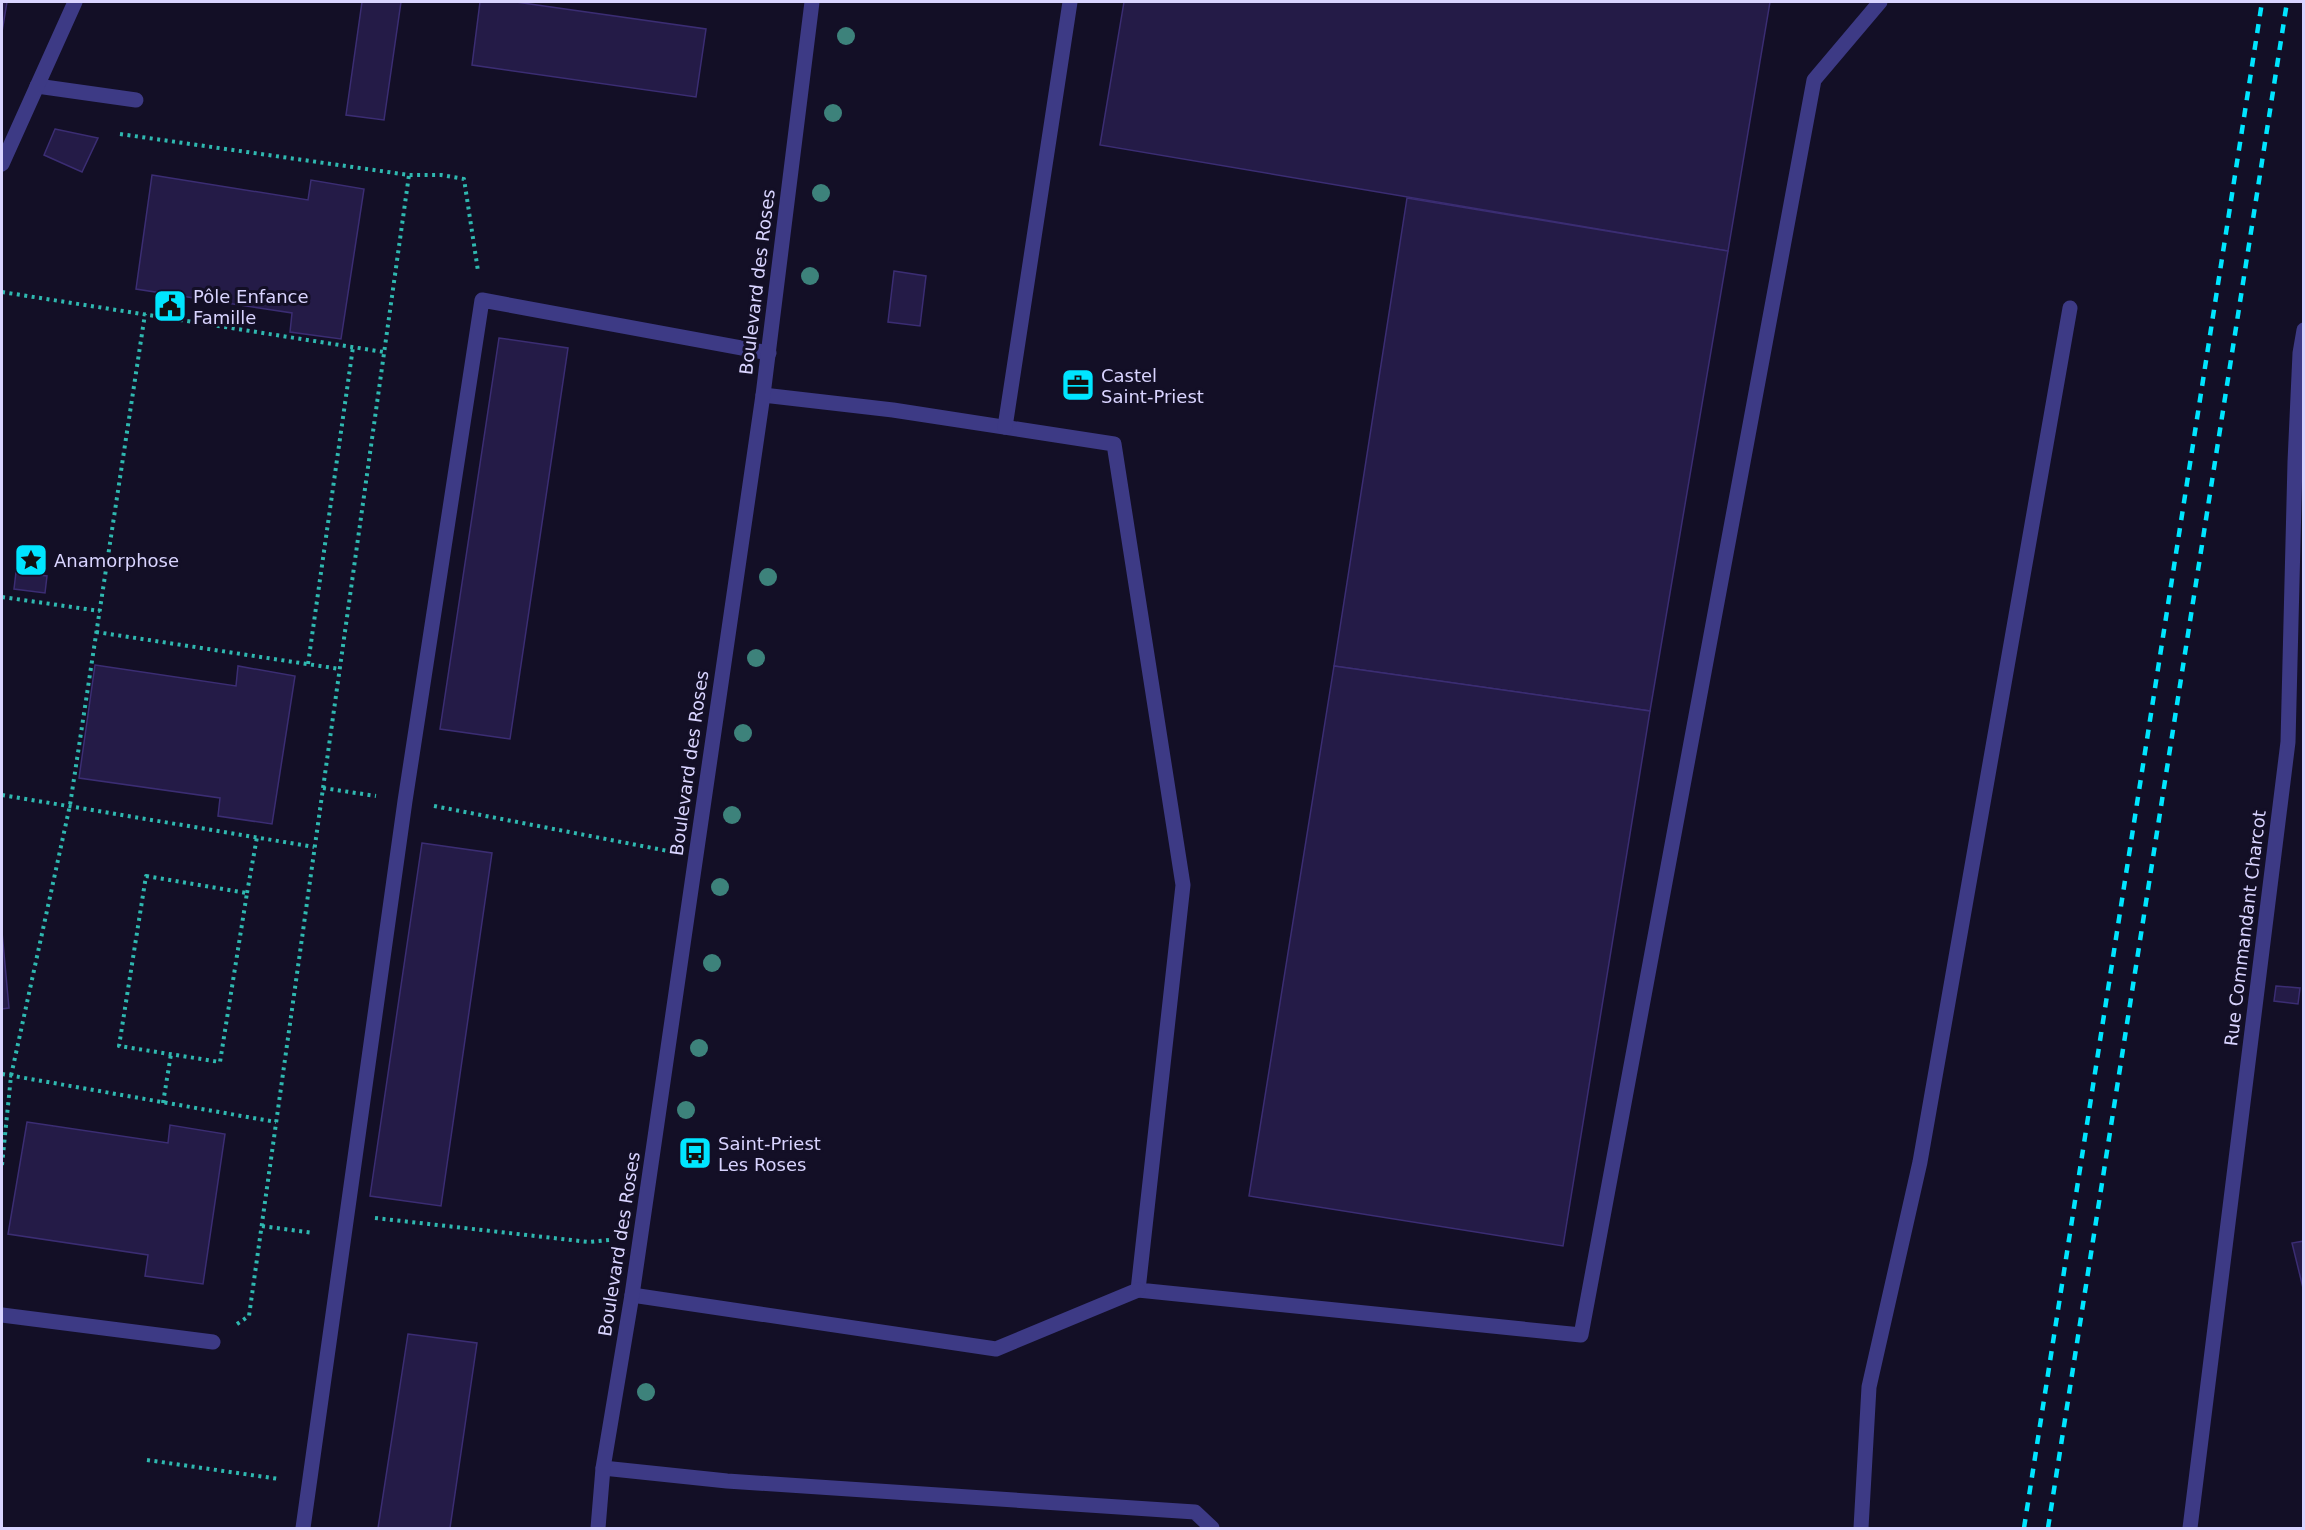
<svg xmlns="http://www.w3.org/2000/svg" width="2305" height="1530" font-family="'DejaVu Sans',sans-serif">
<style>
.building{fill:#241b47;stroke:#3b2d73;stroke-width:1.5}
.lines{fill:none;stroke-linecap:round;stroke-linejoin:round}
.path{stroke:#2fb8b0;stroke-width:4;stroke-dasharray:3 4.5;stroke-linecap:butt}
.service{stroke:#3d3a85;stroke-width:15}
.minor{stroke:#3d3a85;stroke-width:15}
.rail{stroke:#00e5ff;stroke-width:4.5;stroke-dasharray:9 8;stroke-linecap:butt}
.tree{fill:#3d827b}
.labels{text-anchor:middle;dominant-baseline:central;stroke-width:6;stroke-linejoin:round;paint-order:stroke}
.street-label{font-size:18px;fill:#d9d4ff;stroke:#130f26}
.poi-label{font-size:18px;fill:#d9d4ff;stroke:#130f26;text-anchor:start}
</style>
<rect width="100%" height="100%" fill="#130f26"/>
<g class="building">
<polygon points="2,2 7,2 2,32"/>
<polygon points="362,2 401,2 384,120 346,115"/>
<polygon points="480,2 516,2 706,29 696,97 472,65"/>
<polygon points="1124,2 1770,2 1728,251 1100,145"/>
<polygon points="55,129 98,138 82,172 44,155"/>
<polygon points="152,175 308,200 311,180 364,189 341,339 290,332 292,313 136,289"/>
<polygon points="1407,198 1728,251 1650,711 1334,666"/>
<polygon points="894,271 926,276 920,326 888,322"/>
<polygon points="499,338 568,348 510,739 440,729"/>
<polygon points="16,572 47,576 45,593 14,589"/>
<polygon points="95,665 236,686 238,666 295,676 272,824 218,816 220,798 79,778"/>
<polygon points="1334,666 1650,711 1563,1246 1249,1196"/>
<polygon points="422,843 492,853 441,1206 370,1196"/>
<polygon points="2,932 9,1008 2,1009"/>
<polygon points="2276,986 2300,988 2298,1004 2274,1001"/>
<polygon points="27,1122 168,1143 170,1125 225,1134 203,1284 145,1276 148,1255 8,1234"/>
<polygon points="2304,1241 2304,1292 2292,1243"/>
<polygon points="408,1334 477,1343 450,1528 378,1528"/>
</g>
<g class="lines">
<g class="path">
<polyline points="120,134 409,175 441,175 464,179 478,271"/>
<polyline points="2,292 384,352"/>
<polyline points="2,597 100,611"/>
<polyline points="96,632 340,669"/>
<polyline points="308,664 353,347"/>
<polyline points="323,788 376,796"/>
<polyline points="2,795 314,847"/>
<polyline points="434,806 668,851"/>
<polygon points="146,876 247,893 220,1062 119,1046"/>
<polyline points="247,893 257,837"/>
<polyline points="2,1074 276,1122"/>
<polyline points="163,1103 171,1054"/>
<polyline points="2,1165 11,1076 70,805 145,314"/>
<polyline points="375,1218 589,1242 609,1240"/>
<polyline points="262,1226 314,1233"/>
<polyline points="237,1324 249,1316 409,175"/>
<polyline points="147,1460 279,1479"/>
</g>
<g class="service">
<polyline points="37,86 136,100"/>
<polyline points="763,395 893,410 1114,444 1183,885 1138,1290 1581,1335 1814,80 1880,2"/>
<polyline points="1005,427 1070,2"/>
<polyline points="632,1295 996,1349 1138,1290"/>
<polyline points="2,1315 213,1342"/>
<polyline points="603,1468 727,1481 1195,1512 1212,1528"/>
<polyline points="303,1528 405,801 482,300 769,353"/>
<polyline points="1861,1528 1869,1387 1920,1162 2070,308"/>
</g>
<g class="minor">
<polyline points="2,164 75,2"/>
<polyline points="598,1528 603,1468 632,1295 763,395 812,2"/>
<polyline points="2190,1528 2288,742 2295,462 2300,353 2304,330"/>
</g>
<g class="rail">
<polyline points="2024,1528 2262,2"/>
<polyline points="2048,1528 2287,2"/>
</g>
</g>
<g class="tree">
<circle cx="846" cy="36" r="9"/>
<circle cx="833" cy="113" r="9"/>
<circle cx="821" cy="193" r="9"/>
<circle cx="810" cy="276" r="9"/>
<circle cx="768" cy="577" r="9"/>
<circle cx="756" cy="658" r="9"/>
<circle cx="743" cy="733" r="9"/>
<circle cx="732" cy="815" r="9"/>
<circle cx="720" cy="887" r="9"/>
<circle cx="712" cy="963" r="9"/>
<circle cx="699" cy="1048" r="9"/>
<circle cx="686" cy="1110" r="9"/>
<circle cx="646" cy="1392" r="9"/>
</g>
<defs>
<g id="civic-square" transform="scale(1.725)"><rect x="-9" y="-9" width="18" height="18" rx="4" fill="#00e5ff" stroke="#130f26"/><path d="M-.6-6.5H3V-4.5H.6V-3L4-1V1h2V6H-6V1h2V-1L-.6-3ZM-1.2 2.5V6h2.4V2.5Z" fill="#111"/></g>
<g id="office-square" transform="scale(1.725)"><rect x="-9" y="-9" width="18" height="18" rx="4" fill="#00e5ff" stroke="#130f26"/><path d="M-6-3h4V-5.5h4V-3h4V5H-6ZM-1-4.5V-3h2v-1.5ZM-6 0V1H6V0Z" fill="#111"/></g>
<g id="sight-square" transform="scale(1.725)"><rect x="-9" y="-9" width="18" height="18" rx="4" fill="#00e5ff" stroke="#130f26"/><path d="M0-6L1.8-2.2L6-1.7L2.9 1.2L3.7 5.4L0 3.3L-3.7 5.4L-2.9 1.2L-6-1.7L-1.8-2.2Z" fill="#111"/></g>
<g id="bus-square" transform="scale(1.725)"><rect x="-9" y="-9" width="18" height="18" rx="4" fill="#00e5ff" stroke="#130f26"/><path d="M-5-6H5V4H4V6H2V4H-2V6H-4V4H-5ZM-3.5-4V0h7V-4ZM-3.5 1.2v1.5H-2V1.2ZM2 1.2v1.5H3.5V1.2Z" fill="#111"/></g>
</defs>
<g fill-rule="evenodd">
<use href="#civic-square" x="170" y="306"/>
<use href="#office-square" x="1078" y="385"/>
<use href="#sight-square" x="31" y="560"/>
<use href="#bus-square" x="695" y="1153"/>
</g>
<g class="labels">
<g class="street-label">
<text transform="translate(757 282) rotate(-83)">Boulevard des Roses</text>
<text transform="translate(689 763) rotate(-82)">Boulevard des Roses</text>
<text transform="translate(2245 928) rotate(-83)">Rue Commandant Charcot</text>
<text transform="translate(619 1244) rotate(-81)">Boulevard des Roses</text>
</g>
<g class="poi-label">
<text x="193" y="296">Pôle Enfance<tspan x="193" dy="21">Famille</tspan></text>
<text x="1101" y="375">Castel<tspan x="1101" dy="21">Saint-Priest</tspan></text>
<text x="54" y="560">Anamorphose</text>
<text x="718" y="1143">Saint-Priest<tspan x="718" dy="21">Les Roses</tspan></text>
</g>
</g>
<rect width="2305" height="1530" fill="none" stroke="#d9d4ff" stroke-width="6"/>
</svg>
